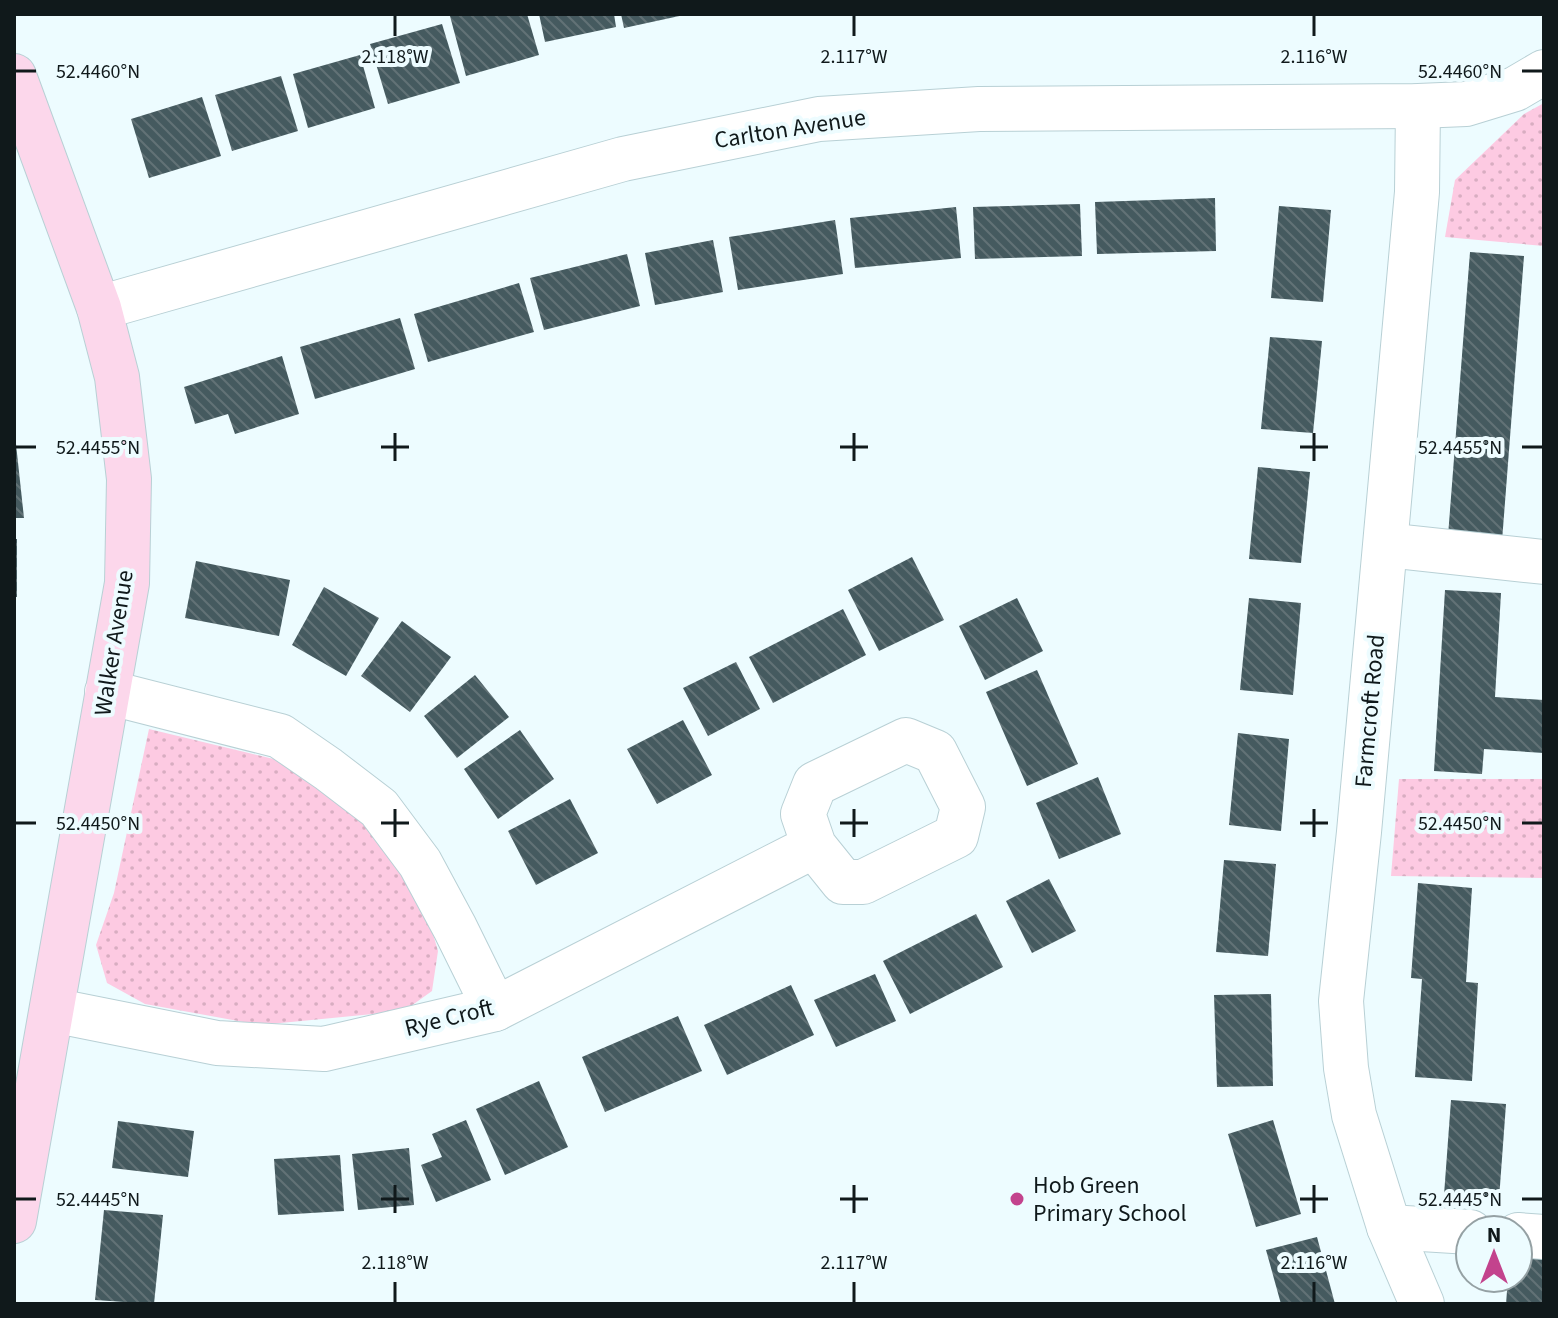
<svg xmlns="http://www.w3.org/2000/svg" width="1558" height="1318" font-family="'Source Sans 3',sans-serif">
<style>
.grass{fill:url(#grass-dots)}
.building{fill:url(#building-back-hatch)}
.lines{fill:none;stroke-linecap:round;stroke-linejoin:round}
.street-casing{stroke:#b8d0d5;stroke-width:46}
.secondary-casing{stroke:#b8d0d5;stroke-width:46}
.street{stroke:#fff;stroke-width:44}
.secondary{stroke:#fcd7eb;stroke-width:44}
.ticks{fill:none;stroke:#10191b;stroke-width:3}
.poi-dot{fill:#c3438d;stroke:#edfcff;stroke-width:3}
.labels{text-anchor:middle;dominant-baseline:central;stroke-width:8;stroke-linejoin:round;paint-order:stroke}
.street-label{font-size:24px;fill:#10191b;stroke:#edfcff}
.poi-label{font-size:24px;fill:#10191b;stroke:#edfcff;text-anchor:start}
.ticks-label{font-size:20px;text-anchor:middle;fill:#10191b;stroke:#edfcff;stroke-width:8;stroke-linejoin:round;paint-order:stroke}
</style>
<defs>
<pattern id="grass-dots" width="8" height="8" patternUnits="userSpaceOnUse" patternTransform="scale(2)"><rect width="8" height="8" fill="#fdcae2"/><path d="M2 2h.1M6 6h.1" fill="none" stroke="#d8adc1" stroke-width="1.8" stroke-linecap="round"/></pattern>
<pattern id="building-back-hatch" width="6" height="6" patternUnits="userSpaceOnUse" patternTransform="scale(2)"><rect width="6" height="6" fill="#455a5f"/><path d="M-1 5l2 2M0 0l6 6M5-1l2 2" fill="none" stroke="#627276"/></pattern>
</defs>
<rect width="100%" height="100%" fill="#edfcff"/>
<g class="grass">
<polygon points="1544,103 1544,246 1445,237 1455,180 1524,114"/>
<polygon points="149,729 282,761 368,821 422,897 438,951 432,991 404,1011 260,1025 145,1004 107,983 96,945 114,893"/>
<polygon points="1399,779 1544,779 1544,878 1391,876"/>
</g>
<g class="building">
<polygon points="459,14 527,14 539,55 466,76 450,16"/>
<polygon points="539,14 614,14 616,27 545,42"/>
<polygon points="621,14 684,14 684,15 624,28"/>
<polygon points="442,24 460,83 388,104 370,44"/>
<polygon points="360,55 375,108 308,128 293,74"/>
<polygon points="281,76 298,131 232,151 215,95"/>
<polygon points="202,97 221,156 149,178 131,119"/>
<polygon points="1215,198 1216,251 1097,254 1095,202"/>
<polygon points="1080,204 1082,256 975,259 973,207"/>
<polygon points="1279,206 1331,210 1323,302 1271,298"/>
<polygon points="956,207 961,258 855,268 850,218"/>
<polygon points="835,220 843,274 738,290 729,237"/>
<polygon points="713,240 723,292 655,305 645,253"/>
<polygon points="1470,252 1524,256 1502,541 1448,536"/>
<polygon points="627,254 640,306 544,330 530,278"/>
<polygon points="519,283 534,332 428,362 414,314"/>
<polygon points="400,318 415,369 315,399 300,347"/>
<polygon points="1270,337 1322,341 1313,433 1261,429"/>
<polygon points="282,356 299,414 235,434 228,414 195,424 184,387"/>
<polygon points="14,444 16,444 24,518 14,518"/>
<polygon points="1258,467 1310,472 1301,563 1249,559"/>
<rect x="14" y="539" width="3" height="58"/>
<polygon points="912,557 944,620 879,651 848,590"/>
<polygon points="196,561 290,580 279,636 185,618"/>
<polygon points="324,587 379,618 346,676 292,645"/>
<polygon points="1445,590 1501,593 1495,697 1544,700 1544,753 1484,749 1482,774 1434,771"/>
<polygon points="1017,598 1043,651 985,680 959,626"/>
<polygon points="1249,598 1301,603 1293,695 1240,690"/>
<polygon points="843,609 866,655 773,703 749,657"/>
<polygon points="402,621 451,657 410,712 361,676"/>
<polygon points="736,662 760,709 708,736 683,688"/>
<polygon points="1037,670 1078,764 1027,786 986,692"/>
<polygon points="475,675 509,717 457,758 424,716"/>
<polygon points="683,720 712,775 657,804 627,749"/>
<polygon points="520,730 554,779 498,819 464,769"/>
<polygon points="1238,733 1289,739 1281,831 1229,825"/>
<polygon points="1098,777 1121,834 1059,859 1036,803"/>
<polygon points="570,799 598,853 536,885 508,831"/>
<polygon points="1224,860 1276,864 1268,956 1216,952"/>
<polygon points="1049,879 1076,931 1032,953 1006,901"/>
<polygon points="1418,883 1472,888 1466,982 1478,983 1472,1081 1415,1077 1422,979 1411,978"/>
<polygon points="976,914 1003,967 910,1014 883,961"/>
<polygon points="875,974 896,1021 836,1047 814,1000"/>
<polygon points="791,985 814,1035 727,1075 704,1025"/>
<polygon points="1271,994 1273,1086 1217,1087 1214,995"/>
<polygon points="678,1016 702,1071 605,1112 582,1057"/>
<polygon points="539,1081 568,1147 505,1175 476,1109"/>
<polygon points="1451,1100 1506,1104 1499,1199 1444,1195"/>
<polygon points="466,1120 491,1180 436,1202 421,1165 442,1157 432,1134"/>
<polygon points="1273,1120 1301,1214 1256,1227 1228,1134"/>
<polygon points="118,1121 194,1131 188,1177 112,1168"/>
<polygon points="409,1148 414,1205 358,1210 352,1154"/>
<polygon points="340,1155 344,1211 278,1215 274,1159"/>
<polygon points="104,1210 163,1215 154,1304 95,1300"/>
<polygon points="1317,1237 1335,1304 1281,1304 1266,1250"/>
<polygon points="1518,1256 1544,1258 1544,1304 1506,1304 1508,1278 1518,1278"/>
</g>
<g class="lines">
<g class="street-casing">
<g id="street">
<polyline points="1418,106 1417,192 1359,832 1341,1001 1346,1068 1354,1115 1389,1227 1422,1304"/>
<polyline points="99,308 623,159 819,119 979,109 1418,106 1466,104 1515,89 1544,72"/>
<polyline points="1386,545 1544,562"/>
<polyline points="107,692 280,736 328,769 379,808 420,863 455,928 495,1009"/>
<polyline points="52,1010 217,1043 324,1049 495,1009 814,846 803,814 815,784 906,740 935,752 963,807 956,836 863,882 843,882 814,846"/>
<polyline points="1389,1227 1470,1232"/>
<polyline points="1518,1235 1544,1237"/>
</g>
</g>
<g class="secondary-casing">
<polyline id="secondary" points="14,76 99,308 117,377 129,479 127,583 14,1221"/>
</g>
<use href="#street" class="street"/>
<use href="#secondary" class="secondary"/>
</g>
<path class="ticks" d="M395,16V36M854,16V36M1314,16V36M16,71H36M1522,71H1542M395,433V461M854,433V461M1314,433V461M16,447H36M381,447H409M840,447H868M1300,447H1328M1522,447H1542M395,809V837M854,809V837M1314,809V837M16,823H36M381,823H409M840,823H868M1300,823H1328M1522,823H1542M395,1185V1213M854,1185V1213M1314,1185V1213M16,1199H36M381,1199H409M840,1199H868M1300,1199H1328M1522,1199H1542M395,1282V1302M854,1282V1302M1314,1282V1302"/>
<circle class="poi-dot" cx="1017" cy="1199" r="8"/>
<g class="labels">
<g class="street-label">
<text transform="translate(790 129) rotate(-9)">Carlton Avenue</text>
<text transform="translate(114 643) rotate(-81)">Walker Avenue</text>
<text transform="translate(1370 711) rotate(-85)">Farmcroft Road</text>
<text transform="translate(449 1018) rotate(-14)">Rye Croft</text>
</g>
<g class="poi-label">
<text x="1033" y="1185">Hob Green<tspan x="1033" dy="28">Primary School</tspan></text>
</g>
</g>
<g class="ticks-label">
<text x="395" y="63">2.118°W</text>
<text x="854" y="63">2.117°W</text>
<text x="1314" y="63">2.116°W</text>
<text x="98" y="78">52.4460°N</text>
<text x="1460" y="78">52.4460°N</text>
<text x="98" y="454">52.4455°N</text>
<text x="1460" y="454">52.4455°N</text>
<text x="98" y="830">52.4450°N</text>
<text x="1460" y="830">52.4450°N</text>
<text x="98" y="1206">52.4445°N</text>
<text x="1460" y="1206">52.4445°N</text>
<text x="395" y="1269">2.118°W</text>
<text x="854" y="1269">2.117°W</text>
<text x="1314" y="1269">2.116°W</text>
</g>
<rect width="1558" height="1318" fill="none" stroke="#10191b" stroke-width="32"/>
<g transform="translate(1494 1254)"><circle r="38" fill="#edfcff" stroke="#95a1a4" stroke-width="2"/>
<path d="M0-6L14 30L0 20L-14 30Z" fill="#c3438d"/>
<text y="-12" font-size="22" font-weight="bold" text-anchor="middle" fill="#10191b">N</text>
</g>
</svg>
